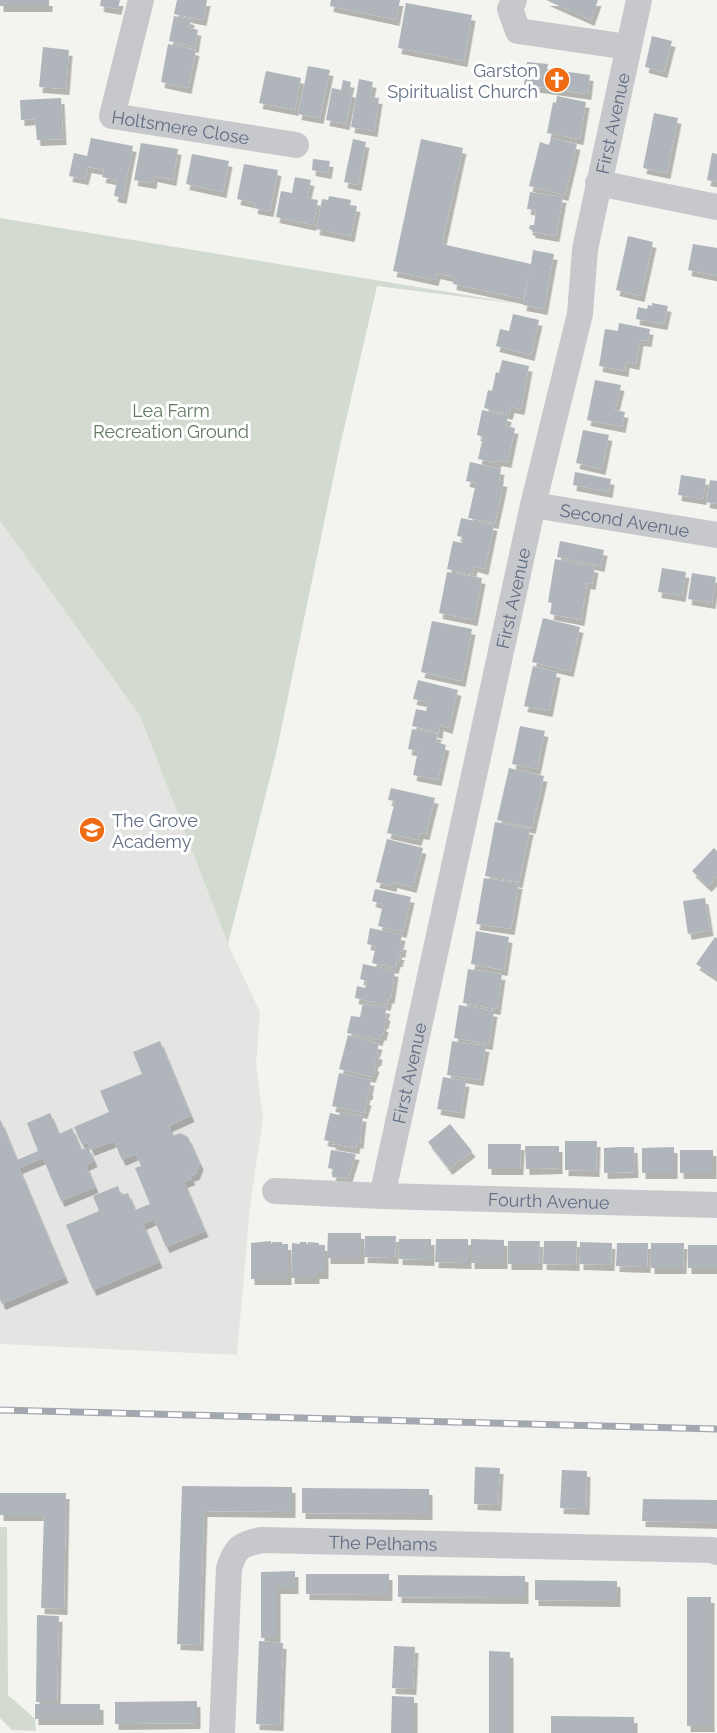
<svg xmlns="http://www.w3.org/2000/svg" width="717" height="1733" font-family="Raleway,sans-serif">
<style>
.built{fill:#e4e4e3}
.green{fill:#d3dbd0}
.building{fill:#b0b5bc;filter:url(#shadow)}
.lines{fill:none;stroke-linecap:round;stroke-linejoin:round}
.minor{stroke:#c6c8cc;stroke-width:26}
.rail-casing{stroke:#a3a7af;stroke-width:7}
.rail{stroke:#fff;stroke-width:4.5;stroke-dasharray:14;stroke-linecap:butt}
.labels{text-anchor:middle;dominant-baseline:central;stroke-width:6;stroke-linejoin:round;paint-order:stroke}
.poi-label{font-size:18px;fill:#616e83;stroke:#fff;text-anchor:end}
.street-label{font-size:18px;fill:#616e83;stroke:#fff}
.park-label{font-size:18px;fill:#617960;stroke:#fff}
</style>
<defs>
<filter id="shadow"><feDropShadow dx="3.5" dy="6" stdDeviation="0" flood-color="#0004"/></filter>
</defs>
<rect width="100%" height="100%" fill="#f3f4ef"/>
<polygon class="built" points="0,521 140,716 228,944 260,1012 256,1064 263,1118 250,1206 237,1355 0,1344"/>
<g class="green">
<polygon points="0,218 520,304 377,286 340,446 276,754 228,944 140,716 0,521"/>
<polygon points="0,1527 7,1527 8,1695 35,1719 36,1731 12,1730 0,1718"/>
</g>
<g class="building">
<rect x="0" y="0" width="49" height="6"/>
<polygon points="101,0 120,0 118,9 100,6"/>
<polygon points="177,0 207,0 203,20 174,14"/>
<polygon points="331,0 400,0 396,20 330,6"/>
<polygon points="546,0 598,0 591,20"/>
<polygon points="406,3 472,15 464,61 398,48"/>
<polygon points="174,16 191,19 189,28 198,30 195,47 169,41"/>
<polygon points="652,36 672,41 664,72 645,67"/>
<polygon points="168,44 196,50 188,88 161,82"/>
<polygon points="43,47 69,50 66,89 39,87"/>
<polygon points="527,62 548,64 547,69 590,75 588,94 524,85"/>
<polygon points="308,66 330,70 320,118 298,114"/>
<polygon points="266,71 301,78 295,110 259,103"/>
<polygon points="359,79 373,82 370,97 379,98 374,131 351,127"/>
<polygon points="343,80 351,82 349,91 353,92 346,124 326,120 332,88 341,90"/>
<polygon points="557,96 586,102 580,139 547,133 553,102 556,103"/>
<polygon points="61,98 63,139 37,140 35,119 21,120 20,100"/>
<polygon points="654,113 678,118 667,173 643,168"/>
<polygon points="91,138 133,146 123,198 114,196 117,180 102,177 104,170 88,167 85,179 69,176 74,153 87,156"/>
<polygon points="551,138 577,144 565,195 529,186 540,142 549,145"/>
<polygon points="353,139 366,142 358,185 344,182"/>
<polygon points="421,139 463,148 442,244 531,264 533,250 554,254 544,309 523,305 530,268 523,299 453,284 454,277 437,273 435,280 393,271"/>
<polygon points="141,143 178,149 173,180 154,176 153,183 134,180"/>
<polygon points="712,153 717,154 717,182 707,180"/>
<polygon points="192,154 229,161 223,192 186,184"/>
<polygon points="313,159 330,161 328,173 312,170"/>
<polygon points="244,164 278,170 270,211 254,208 255,203 237,199"/>
<polygon points="295,177 311,180 307,198 318,200 313,225 276,217 281,191 292,193"/>
<polygon points="530,192 563,197 556,236 532,232 532,230 529,229 530,225 534,225 536,210 527,209"/>
<polygon points="329,196 351,200 350,205 357,206 351,236 316,229 322,199 328,200"/>
<polygon points="628,236 653,242 641,296 616,290"/>
<polygon points="693,244 717,248 717,276 688,270"/>
<polygon points="652,303 668,306 664,324 636,319 638,307 647,309 648,305 652,306"/>
<polygon points="513,314 539,320 531,355 496,346 500,329 509,331"/>
<polygon points="619,323 650,329 648,341 640,340 636,364 626,362 625,371 599,366 605,329 618,331"/>
<polygon points="502,360 529,366 521,409 511,407 509,414 484,408 488,390 492,391 496,372 499,373"/>
<polygon points="595,380 621,385 615,410 625,412 622,427 587,420"/>
<polygon points="482,410 508,416 506,426 515,428 508,462 498,460 497,463 478,459 483,437 477,435"/>
<polygon points="583,430 609,435 602,469 576,463"/>
<polygon points="470,462 501,469 499,480 504,481 495,523 468,518 476,483 466,481"/>
<polygon points="575,472 611,479 609,492 573,485"/>
<polygon points="681,475 706,479 703,499 678,495"/>
<polygon points="710,480 717,481 717,504 706,502"/>
<polygon points="461,518 494,525 485,569 474,566 472,575 447,569 453,541 462,543 463,537 457,536"/>
<polygon points="560,541 604,550 601,566 557,557"/>
<polygon points="555,559 595,567 592,584 587,583 581,620 550,614 552,603 548,602"/>
<polygon points="662,568 686,572 682,596 658,592"/>
<polygon points="447,572 482,578 474,620 439,613"/>
<polygon points="692,573 716,577 712,603 688,599"/>
<polygon points="543,618 580,627 570,671 532,662"/>
<polygon points="432,621 472,629 462,681 421,672"/>
<polygon points="533,666 557,672 549,711 524,706"/>
<polygon points="418,680 458,690 449,728 440,725 439,733 412,726 416,709 426,711 428,702 413,699"/>
<polygon points="520,726 545,731 537,769 512,764"/>
<polygon points="412,729 438,734 436,742 446,745 438,780 413,775 418,751 408,749"/>
<polygon points="509,768 544,776 532,828 497,820"/>
<polygon points="391,788 435,798 426,834 420,833 418,840 387,833 395,801 388,800"/>
<polygon points="495,822 530,829 519,882 485,876"/>
<polygon points="387,839 423,848 413,887 394,882 393,886 376,882"/>
<polygon points="714,848 717,851 717,877 708,886 692,871"/>
<polygon points="484,878 519,883 511,929 476,924"/>
<polygon points="375,889 411,897 403,932 378,926 383,904 372,901"/>
<polygon points="705,898 710,930 688,934 683,901"/>
<polygon points="370,928 402,935 400,944 403,944 402,952 399,951 398,954 401,954 399,961 397,961 395,968 372,963 376,946 367,944"/>
<polygon points="476,931 509,937 504,970 471,964"/>
<polygon points="715,937 717,938 717,978 696,964"/>
<polygon points="363,964 395,971 391,998 389,997 387,1005 355,998 357,986 365,988 367,981 360,979"/>
<polygon points="468,969 502,974 497,1009 463,1003"/>
<polygon points="363,1003 387,1008 385,1014 387,1015 385,1023 383,1023 383,1026 385,1026 383,1035 381,1034 379,1040 347,1033 351,1016 360,1017"/>
<polygon points="459,1005 494,1011 489,1044 454,1038"/>
<polygon points="348,1035 379,1044 376,1053 379,1054 378,1060 376,1060 374,1065 376,1066 372,1077 339,1069"/>
<polygon points="160,1041 191,1116 169,1126 173,1136 180,1133 188,1137 200,1164 196,1174 190,1176 192,1179 184,1182 205,1231 166,1247 154,1219 143,1224 159,1262 93,1290 66,1225 99,1211 93,1196 118,1186 121,1195 128,1193 135,1210 150,1204 135,1168 141,1166 136,1154 122,1160 114,1141 91,1150 88,1143 82,1145 74,1127 109,1112 100,1091 142,1074 133,1052"/>
<polygon points="452,1041 486,1046 480,1080 447,1075"/>
<polygon points="339,1073 371,1080 369,1090 370,1090 369,1094 367,1094 366,1099 368,1100 364,1113 332,1106"/>
<polygon points="443,1077 466,1081 461,1113 437,1109"/>
<polygon points="340,1112 363,1116 360,1143 357,1142 356,1148 332,1144 333,1142 324,1140 330,1113 339,1115"/>
<polygon points="50,1113 59,1134 72,1128 81,1150 88,1147 94,1161 86,1165 95,1187 61,1201 43,1158 19,1168 65,1277 2,1304 0,1299 0,1119 17,1160 38,1151 27,1123"/>
<polygon points="450,1124 472,1151 449,1169 428,1142"/>
<polygon points="565,1141 597,1141 596,1171 565,1170"/>
<polygon points="488,1144 521,1144 520,1169 488,1169"/>
<polygon points="525,1146 559,1146 559,1168 526,1169"/>
<polygon points="619,1147 634,1147 635,1172 604,1173 604,1148"/>
<polygon points="674,1147 674,1173 642,1173 642,1148"/>
<polygon points="331,1150 356,1154 348,1179 332,1177 333,1169 328,1168"/>
<rect x="680" y="1150" width="33" height="23"/>
<polygon points="328,1233 361,1233 361,1258 327,1258"/>
<polygon points="365,1236 396,1236 395,1258 364,1257"/>
<polygon points="399,1239 431,1239 431,1260 399,1259"/>
<polygon points="436,1239 468,1239 468,1263 435,1262"/>
<polygon points="471,1239 504,1240 504,1263 471,1263"/>
<polygon points="271,1241 271,1244 273,1242 282,1242 282,1244 288,1244 288,1279 251,1279 251,1243"/>
<polygon points="508,1241 540,1241 539,1264 508,1264"/>
<polygon points="544,1241 577,1241 576,1265 543,1264"/>
<polygon points="300,1242 306,1242 308,1245 308,1242 319,1243 319,1245 325,1245 325,1273 316,1273 316,1278 291,1278 292,1243 300,1244"/>
<polygon points="580,1242 612,1243 611,1265 580,1264"/>
<polygon points="617,1243 648,1243 647,1267 616,1266"/>
<polygon points="651,1243 684,1243 683,1268 651,1268"/>
<rect x="688" y="1245" width="29" height="23"/>
<polygon points="475,1467 500,1468 498,1505 474,1504"/>
<polygon points="562,1470 587,1471 586,1509 560,1508"/>
<polygon points="182,1486 292,1487 292,1512 204,1511 200,1645 177,1644"/>
<polygon points="302,1488 429,1489 429,1514 302,1513"/>
<polygon points="0,1493 66,1493 64,1609 41,1608 44,1515 0,1515"/>
<polygon points="643,1499 717,1500 717,1523 642,1521"/>
<polygon points="295,1571 295,1588 277,1588 277,1638 261,1638 261,1572"/>
<polygon points="306,1574 389,1574 389,1595 306,1594"/>
<polygon points="398,1575 525,1576 525,1598 398,1597"/>
<polygon points="535,1580 617,1581 617,1601 535,1600"/>
<rect x="687" y="1597" width="24" height="129"/>
<polygon points="37,1615 59,1616 57,1702 36,1702"/>
<polygon points="259,1641 283,1643 280,1725 256,1724"/>
<polygon points="394,1646 415,1647 413,1689 392,1688"/>
<polygon points="489,1651 510,1652 510,1733 489,1733"/>
<polygon points="392,1696 414,1697 414,1733 391,1733"/>
<polygon points="197,1701 197,1723 115,1724 115,1702"/>
<rect x="35" y="1704" width="65" height="15"/>
<polygon points="551,1716 634,1717 634,1733 551,1733"/>
</g>
<g class="lines">
<g class="minor">
<path id="s1" d="M141,0L112,116L296,145"/>
<polyline points="514,0 510,9 518,31 628,47"/>
<polyline points="598,183 717,207"/>
<path id="s2" d="M533,505L717,535"/>
<path id="s3" d="M275,1191L382,1196L717,1205"/>
<path id="s4" d="M382,1196L533,505L580,314L585,249L639,0"/>
<path id="s5" d="M222,1733L229,1568C236,1547 240,1545 261,1540L712,1550L717,1552"/>
</g>
<g class="rail-casing">
<polyline id="rail" points="0,1410 717,1429"/>
</g>
<use href="#rail" class="rail"/>
</g>
<defs>
<g id="church-disc" transform="scale(1.35)"><circle r="9.5" fill="#ef6c15" stroke="#fff"/><path d="M-1.2-6h2.4v3.5h3.3v2.4h-3.3V6h-2.4V-.1h-3.3v-2.4h3.3Z" fill="#fff"/></g>
<g id="school-disc" transform="scale(1.35)"><circle r="9.5" fill="#ef6c15" stroke="#fff"/><path d="M0-5L7-2L0 1L-7-2ZM-4 1L0 2.5L4 1V4Q0 6-4 4Z" fill="#fff"/></g>
</defs>
<g fill-rule="evenodd">
<use href="#church-disc" x="557" y="80"/>
<use href="#school-disc" x="92" y="830"/>
</g>
<g class="labels">
<g class="poi-label">
<text x="538" y="70">Garston<tspan x="538" dy="21">Spiritualist Church</tspan></text>
<text x="112" y="820" text-anchor="start">The Grove<tspan x="112" dy="21">Academy</tspan></text>
</g>
<g class="street-label">
<text stroke="none"><textPath href="#s1" startOffset="189">Holtsmere Close</textPath></text>
<text stroke="none"><textPath href="#s4" startOffset="1098">First Avenue</textPath></text>
<text stroke="none"><textPath href="#s2" startOffset="93">Second Avenue</textPath></text>
<text stroke="none"><textPath href="#s4" startOffset="612">First Avenue</textPath></text>
<text stroke="none"><textPath href="#s4" startOffset="126">First Avenue</textPath></text>
<text stroke="none"><textPath href="#s3" startOffset="274">Fourth Avenue</textPath></text>
<text stroke="none"><textPath href="#s5" startOffset="333">The Pelhams</textPath></text>
</g>
<g class="park-label">
<text x="171" y="410">Lea Farm<tspan x="171" dy="21">Recreation Ground</tspan></text>
</g>
</g>
</svg>
